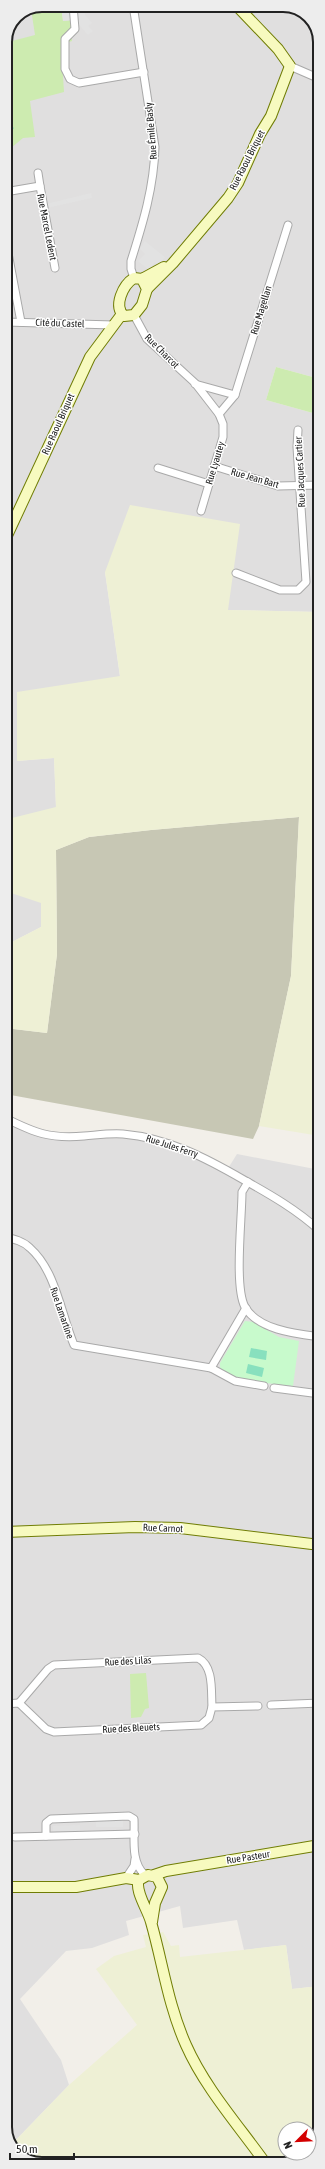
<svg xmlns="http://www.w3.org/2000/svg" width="325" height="2169" font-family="'Asap Condensed',sans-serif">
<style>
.residential{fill:#e0dfdf}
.construction{fill:#c7c7b4}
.farmland{fill:#eef0d5}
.grass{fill:#cdebb0}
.park{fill:#c8facc}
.pitch{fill:#88e0be}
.parking{fill:#e2e2e2}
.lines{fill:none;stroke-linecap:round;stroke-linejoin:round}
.street-casing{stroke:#a9a9a9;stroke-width:9}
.secondary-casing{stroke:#707d05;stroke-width:12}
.street{stroke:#fff;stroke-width:7}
.secondary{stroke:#f7fabf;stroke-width:10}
.labels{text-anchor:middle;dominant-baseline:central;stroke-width:3;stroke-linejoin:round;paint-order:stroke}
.street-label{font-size:10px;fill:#222;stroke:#fff}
.rim{fill:none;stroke:#222;stroke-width:2}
</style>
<rect width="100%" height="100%" fill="#f2efe9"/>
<g class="residential">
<polygon points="42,5 288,5 309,16 320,37 320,379 276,367 266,400 320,415 320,612 228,610 105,572 120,677 17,761 54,758 56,807 41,903 41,927 8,944 5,977 5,42 16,16"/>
<polygon points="5,1118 35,1133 112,1134 153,1139 227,1170 237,1154 320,1170 320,1986 292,1989 286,1945 244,1950 237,1920 183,1928 180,1906 126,1921 129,1935 92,1948 66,1951 20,1999 61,2060 69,2085 12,2144 5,2132"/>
</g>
<polygon class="construction" points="299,817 291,976 259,1126 253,1139 5,1094 5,1028 47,1033 57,954 56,850 89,837 151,830"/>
<g class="farmland">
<polygon points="130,505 240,524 228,610 320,612 320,1136 259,1126 291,976 299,817 151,830 89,837 56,850 57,954 47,1033 5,1028 8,944 41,927 41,903 8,892 8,819 56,807 54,758 17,761 17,692 120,676 105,572"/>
<polygon points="163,1932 171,1946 179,1945 180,1957 286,1945 292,1989 320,1986 320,2127 311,2152 309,2152 309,2129 285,2129 285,2153 308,2153 288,2164 37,2164 16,2153 12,2144 69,2085 137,2025 96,1969 114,1956 146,1947 143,1935"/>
</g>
<g class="grass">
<polygon points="42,5 61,5 63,21 71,20 72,41 61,45 64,92 30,101 35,137 23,138 5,153 5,75 13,73 8,42 35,35 31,9"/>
<polygon points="276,367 320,379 320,415 266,400"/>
<polygon points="146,1673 149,1708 145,1709 141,1717 131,1718 130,1674"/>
</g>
<path class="park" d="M245,1321L253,1322L279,1337L299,1341L293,1386C276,1384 236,1381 223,1372C220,1370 220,1366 220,1363Z"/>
<g class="pitch">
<polygon points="5,121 14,128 5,138"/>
<polygon points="251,1348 267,1351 266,1360 249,1357"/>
<polygon points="248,1364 264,1368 262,1377 246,1373"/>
</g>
<g class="parking">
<polygon points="61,5 84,5 85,15 92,23 88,26 93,31 88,35 75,20 63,21"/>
<polygon points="91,193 92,198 47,208 46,204"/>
<polygon points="145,241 165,257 159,265 155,262 149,270 138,261 145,254 140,249"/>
<rect x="96" y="1821" width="27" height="6"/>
<polygon points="80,1825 80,1831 53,1832 53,1826"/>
</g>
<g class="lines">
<g class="street-casing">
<g id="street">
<polyline points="73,5 75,29 65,39 65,69 70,79 79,83 144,72"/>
<path d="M133,5L155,147C154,187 143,223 131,261V269L134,278"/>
<polyline points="290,66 320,79"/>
<polyline points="38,173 40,186"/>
<polyline points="5,192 40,186 55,268"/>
<polyline points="5,237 21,322"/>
<polyline points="134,315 147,339 195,383 219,414 223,424 223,437 201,511"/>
<polyline points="5,322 114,325"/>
<polyline points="195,384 235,395 219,414"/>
<polyline points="235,395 288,225"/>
<polyline points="214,466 278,486 320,485"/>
<polyline points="158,468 209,484"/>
<polyline points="236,573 280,590 298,590 306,582 297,447 298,430"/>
<path d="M5,1118C35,1133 50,1139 84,1136C97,1135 110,1133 123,1134C168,1138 206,1158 244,1180C271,1195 297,1210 320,1231"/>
<path d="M248,1182L242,1192C242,1218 234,1287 245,1307C258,1330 297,1334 320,1337"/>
<path d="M5,1237C14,1239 23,1241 30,1248C56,1271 61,1314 74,1345L211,1368L235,1381L264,1386"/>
<polyline points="211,1368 246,1308"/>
<polyline points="274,1388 320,1394"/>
<polyline points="320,1670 320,1680"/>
<path d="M19,1703L48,1669L54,1665L198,1658C214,1666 211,1691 212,1707"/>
<polyline points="5,1704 19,1703 46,1729 54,1732 201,1725 209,1718 212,1707 258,1706"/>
<polyline points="271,1705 320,1703"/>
<path d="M46,1836V1823L51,1819L129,1816L134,1819C135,1837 130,1862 145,1875"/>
<polyline points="15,1837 135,1834"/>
<polyline points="126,1878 134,1866 135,1859"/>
</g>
</g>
<g class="secondary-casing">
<g id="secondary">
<path d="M142,279L147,289L142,305L134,315L124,316C113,306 123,285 134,278L142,279L164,267"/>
<polyline points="147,289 173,263 228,198 238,183 260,134 271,116 290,66 278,49 236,5"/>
<polyline points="5,540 90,357 122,314"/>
<polyline points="5,1532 135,1527 180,1528 320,1545"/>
<polyline points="154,1875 166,1871 320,1845"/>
<polyline points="5,1887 76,1887 126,1878 139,1880"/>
<path d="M152,1922L155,1903L162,1887L157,1877L148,1875L139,1880C134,1890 148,1910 151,1922C163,1964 168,2005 186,2045C205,2088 239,2126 266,2164"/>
</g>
</g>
<use href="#street" class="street"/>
<use href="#secondary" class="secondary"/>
</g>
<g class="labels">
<g class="street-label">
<text transform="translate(151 131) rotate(-95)">Rue Émile Basly</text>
<text transform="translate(247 160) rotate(-63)">Rue Raoul Briquet</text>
<text transform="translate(47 227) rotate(79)">Rue Marcel Ledent</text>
<text transform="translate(261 310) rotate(-73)">Rue Magellan</text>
<text transform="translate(60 323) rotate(2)">Cité du Castel</text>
<text transform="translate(162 351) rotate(45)">Rue Charcot</text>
<text transform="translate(58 424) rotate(-66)">Rue Raoul Briquet</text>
<text transform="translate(215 463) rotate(-73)">Rue Lyautey</text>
<text transform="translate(300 472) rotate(-93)">Rue Jacques Cartier</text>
<text transform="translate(255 478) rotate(16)">Rue Jean Bart</text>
<text transform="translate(172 1146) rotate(18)">Rue Jules Ferry</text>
<text transform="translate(62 1313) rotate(71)">Rue Lamartine</text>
<text transform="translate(163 1528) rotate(2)">Rue Carnot</text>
<text transform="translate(128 1661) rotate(-3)">Rue des Lilas</text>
<text transform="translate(131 1728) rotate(-3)">Rue des Bleuets</text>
<text transform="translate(248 1857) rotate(-9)">Rue Pasteur</text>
</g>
</g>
<path d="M0 0H325V2169H0ZM42 12H283A30 30 0 0 1 313 42V2127A30 30 0 0 1 283 2157H42A30 30 0 0 1 12 2127V42A30 30 0 0 1 42 12Z" fill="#ededed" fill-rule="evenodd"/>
<path class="rim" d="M42 12H283A30 30 0 0 1 313 42V2127A30 30 0 0 1 283 2157H42A30 30 0 0 1 12 2127V42A30 30 0 0 1 42 12Z"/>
<g transform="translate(297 2141) rotate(246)"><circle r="19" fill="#ffffff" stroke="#a7a7a7"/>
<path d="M0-3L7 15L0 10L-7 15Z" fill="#d40000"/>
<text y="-6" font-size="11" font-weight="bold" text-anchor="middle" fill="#222222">N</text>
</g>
<path d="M10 2153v6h64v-6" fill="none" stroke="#222222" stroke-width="2"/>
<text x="16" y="2153" font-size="12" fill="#222222" stroke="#ffffff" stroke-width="3" paint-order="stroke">50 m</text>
</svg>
